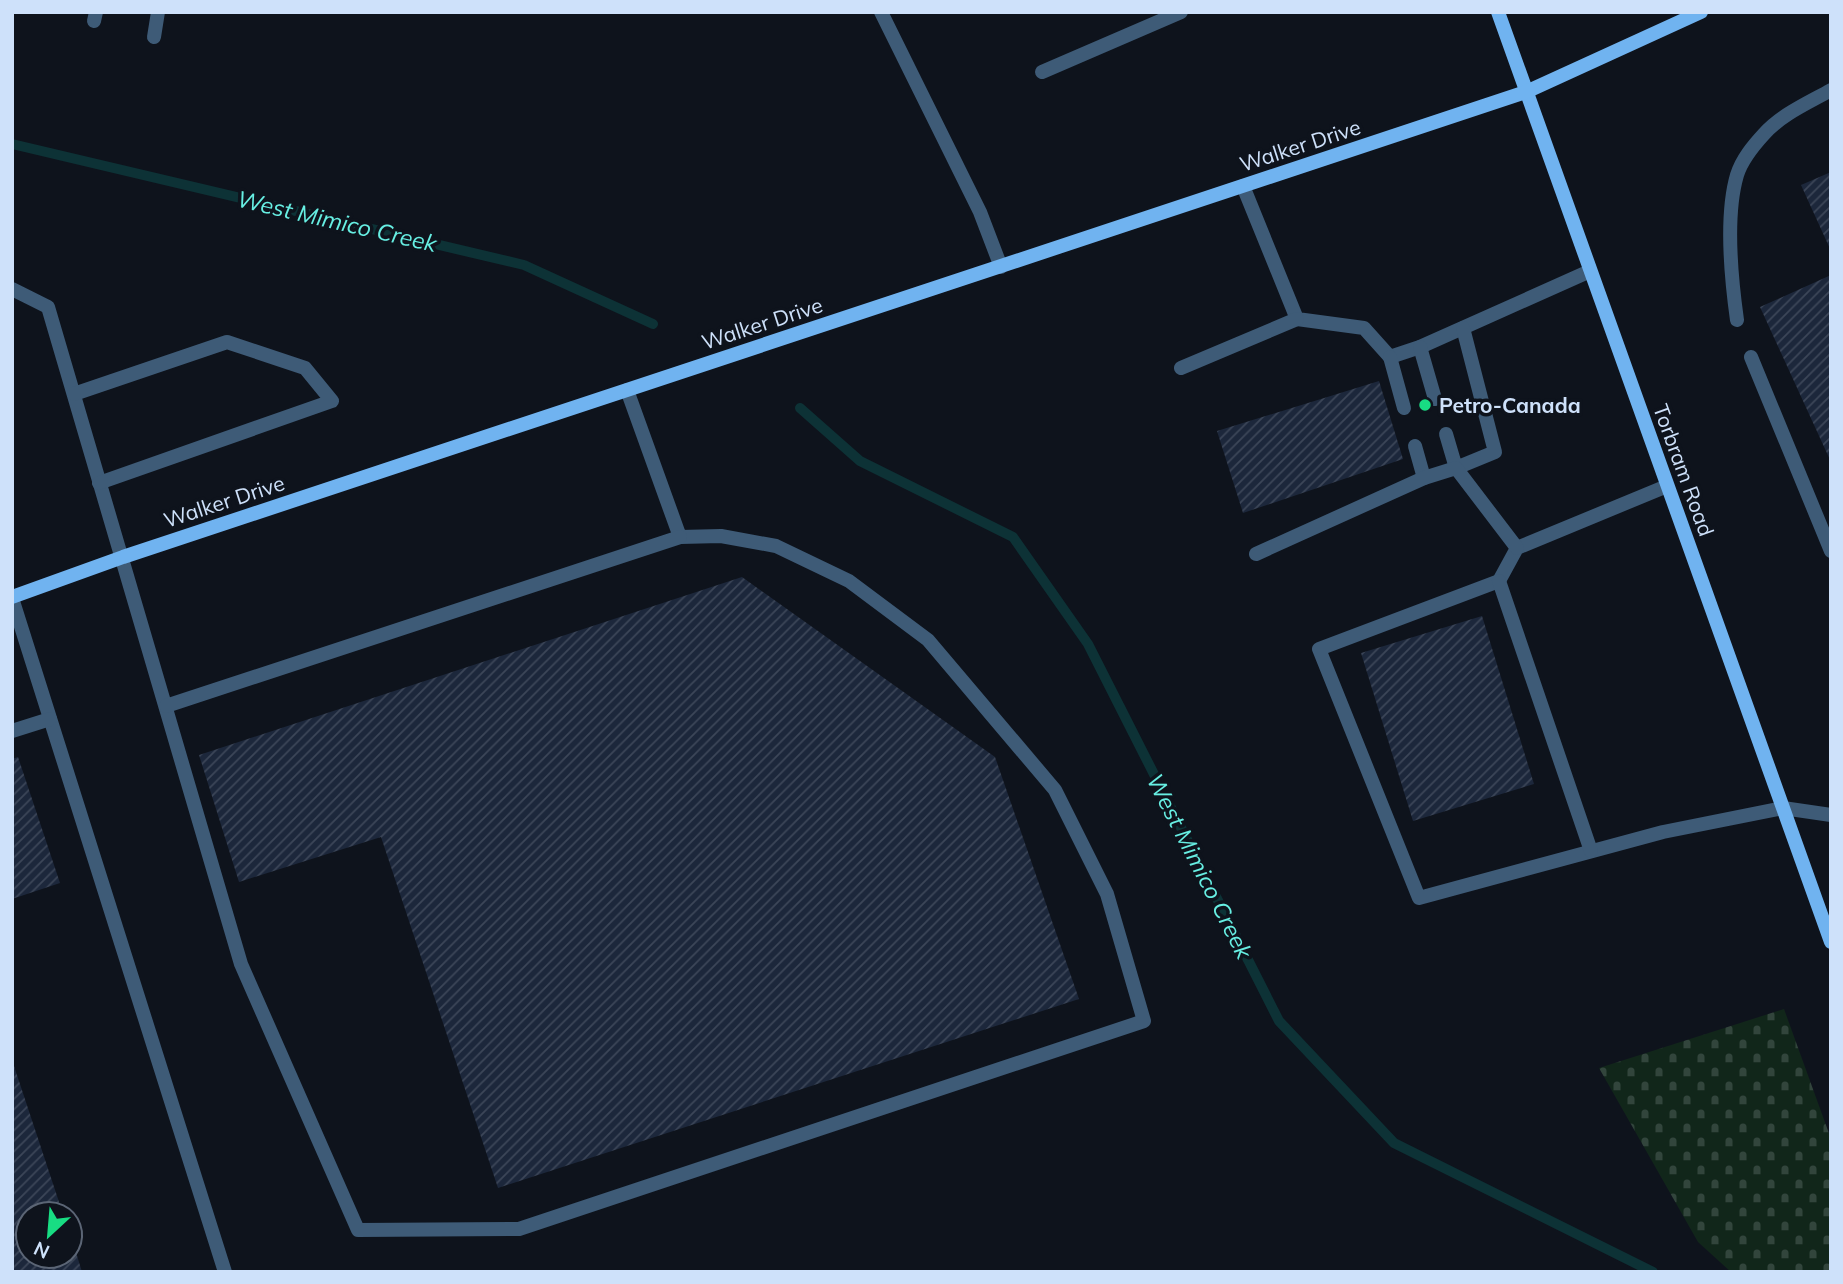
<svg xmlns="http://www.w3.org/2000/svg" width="1843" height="1284" font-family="Mulish,sans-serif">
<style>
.cemetery{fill:url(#cemetery-stones)}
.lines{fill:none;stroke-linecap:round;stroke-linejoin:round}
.stream{stroke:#0d3236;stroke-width:10}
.building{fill:url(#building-hatch)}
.lane{stroke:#3e5b77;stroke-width:14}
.secondary{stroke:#70b3f0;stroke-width:14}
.poi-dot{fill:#18dd83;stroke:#0e131c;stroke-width:2.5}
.labels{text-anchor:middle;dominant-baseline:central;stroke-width:7;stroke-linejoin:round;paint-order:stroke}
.street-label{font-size:21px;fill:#cee1fa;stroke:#0e131c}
.poi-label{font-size:21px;font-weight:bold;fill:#cee1fa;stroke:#0e131c;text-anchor:start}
.water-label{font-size:23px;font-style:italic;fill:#67efe3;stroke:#0e131c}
</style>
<defs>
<pattern id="cemetery-stones" width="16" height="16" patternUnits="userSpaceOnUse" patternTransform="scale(1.75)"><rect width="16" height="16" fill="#11261a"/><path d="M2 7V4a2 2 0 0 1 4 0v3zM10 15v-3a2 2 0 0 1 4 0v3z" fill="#32453c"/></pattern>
<pattern id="building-hatch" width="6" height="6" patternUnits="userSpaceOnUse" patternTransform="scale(1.75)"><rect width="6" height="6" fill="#1c273b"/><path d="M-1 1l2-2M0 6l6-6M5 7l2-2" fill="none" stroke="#3c4658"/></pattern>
</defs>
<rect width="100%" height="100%" fill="#0e131c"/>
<polygon class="cemetery" points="1784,1009 1831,1139 1831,1272 1731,1272 1698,1242 1599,1068"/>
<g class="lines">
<g class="stream">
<polyline points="12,144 524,265 653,324"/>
<polyline points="800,408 860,461 1013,537 1088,644 1279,1021 1394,1143 1653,1272"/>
</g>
</g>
<g class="building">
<polygon points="1831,172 1831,251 1801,185"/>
<polygon points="1831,275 1831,462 1760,307"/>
<polygon points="1379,381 1403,459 1243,513 1217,431"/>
<polygon points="742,577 995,757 1079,999 498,1188 381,837 239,882 199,755"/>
<polygon points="1482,616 1534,784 1413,821 1361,653"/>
<polygon points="18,757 60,883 12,899 12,759"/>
<polygon points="12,1060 63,1214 28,1214 28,1256 70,1256 71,1236 82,1272 12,1272"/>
</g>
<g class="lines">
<g class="lane">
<polyline points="881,12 980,212 1001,267"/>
<polyline points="94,21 96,12"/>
<polyline points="154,37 158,12"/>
<polyline points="1042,72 1181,12"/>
<polyline points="1243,186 1297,319 1364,328 1390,357 1420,347 1590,271"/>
<polyline points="12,289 48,307 241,964 358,1230 519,1229 1144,1021 1107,894 1055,790 928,640 849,581 776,546 721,536 680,537 627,390"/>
<path d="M1737,320C1731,277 1725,216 1737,175C1742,159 1753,146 1764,134C1782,114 1808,103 1831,90"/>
<polyline points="1420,347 1435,399"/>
<polyline points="1390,357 1404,408"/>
<polyline points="1751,357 1831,551"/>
<polyline points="1181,368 1297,319"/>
<polyline points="74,394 227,342 305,368 332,401 99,483"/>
<polyline points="1446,434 1456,468 1495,452 1463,328"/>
<polyline points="1415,446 1424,478"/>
<polyline points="1667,486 1517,548 1499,581 1319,649 1419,898 1663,832 1783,808 1831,815"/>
<polyline points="1256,554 1424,478 1456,468 1517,548"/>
<polyline points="1499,581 1591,851"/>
<polyline points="12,598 225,1272"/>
<polyline points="166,706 680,537"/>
<polyline points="12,731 50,719"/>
</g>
<g class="secondary">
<polyline points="1498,12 1831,942"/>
<polyline points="12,597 123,557 1526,92 1701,12"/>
</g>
</g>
<circle class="poi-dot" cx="1425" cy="405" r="7"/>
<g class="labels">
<g class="street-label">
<text transform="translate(1300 145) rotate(-18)">Walker Drive</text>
<text transform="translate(762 323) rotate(-18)">Walker Drive</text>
<text transform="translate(1684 470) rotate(70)">Torbram Road</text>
<text transform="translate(224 501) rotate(-18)">Walker Drive</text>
</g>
<g class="poi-label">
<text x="1439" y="405">Petro-Canada</text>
</g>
<g class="water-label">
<text transform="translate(337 221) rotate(13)">West Mimico Creek</text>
<text transform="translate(1200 866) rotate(63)">West Mimico Creek</text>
</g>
</g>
<rect width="1843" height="1284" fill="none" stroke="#cee1fa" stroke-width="28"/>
<g transform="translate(49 1235) rotate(206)"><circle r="33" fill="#0e131c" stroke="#5b6575" stroke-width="2"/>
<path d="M0-5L12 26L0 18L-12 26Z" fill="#18dd83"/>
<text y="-10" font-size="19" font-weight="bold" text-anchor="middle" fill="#cee1fa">N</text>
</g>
</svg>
